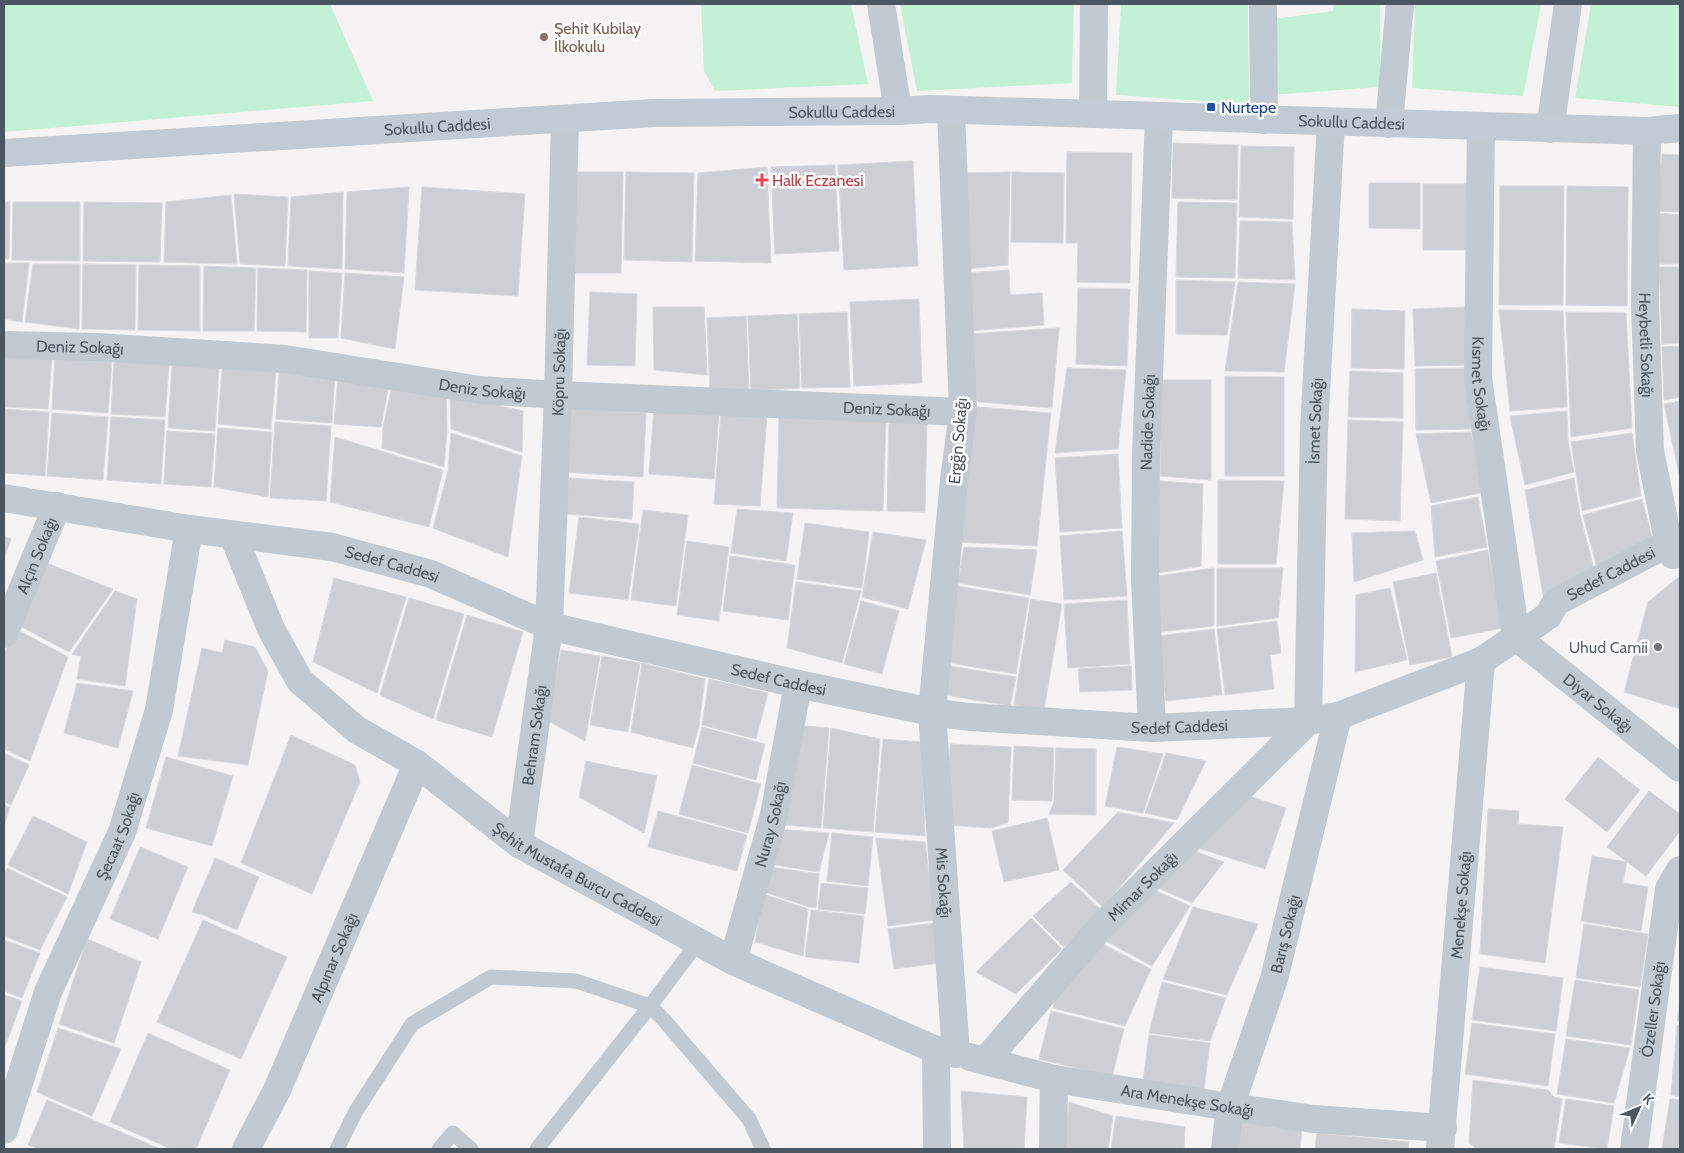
<svg xmlns="http://www.w3.org/2000/svg" width="1684" height="1153" font-family="Cabin,sans-serif">
<style>
.green{fill:#c3f1d5}
.building{fill:#cdcfd5;stroke:#d7d9de}
.lines{fill:none;stroke-linecap:round;stroke-linejoin:round}
.service{stroke:#c1cad2;stroke-width:15}
.minor{stroke:#c1cad2;stroke-width:28}
.tertiary{stroke:#c1cad2;stroke-width:28}
.secondary{stroke:#c1cbd6;stroke-width:28}
.education-dot{fill:#8d6e63;stroke:#fff;stroke-width:2}
.transit-dot{fill:#1a4fb4;stroke:#fff;stroke-width:2}
.health-dot{fill:#e0444e;stroke:#fff;stroke-width:2}
.worship-dot{fill:#6b7280;stroke:#fff;stroke-width:2}
.labels{text-anchor:middle;dominant-baseline:central;stroke-width:5;stroke-linejoin:round;paint-order:stroke}
.education-label{font-size:16px;fill:#785e54;stroke:#fff;text-anchor:start}
.transit-label{font-size:16px;fill:#164399;stroke:#fff;text-anchor:start}
.street-label{font-size:16px;fill:#4a5661;stroke:#fff}
.health-label{font-size:16px;fill:#be3a42;stroke:#fff;text-anchor:start}
.worship-label{font-size:16px;fill:#5b616d;stroke:#fff;text-anchor:end}
</style>
<rect width="100%" height="100%" fill="#f5f3f3"/>
<g class="green">
<polygon points="4,4 330,4 373,101 4,132"/>
<polygon points="701,4 851,4 868,84 715,91 704,71"/>
<polygon points="900,4 1074,4 1072,83 917,91"/>
<polygon points="1121,4 1248,4 1249,104 1116,95"/>
<polygon points="1334,4 1380,4 1380,87 1271,95 1274,19 1333,11"/>
<polygon points="1415,4 1541,4 1523,96 1412,88"/>
<polygon points="1591,4 1680,4 1680,107 1575,98"/>
</g>
<g class="building">
<polygon points="1173,143 1238,145 1237,200 1172,198"/>
<polygon points="1241,146 1294,147 1293,219 1239,217"/>
<polygon points="1067,152 1132,153 1130,283 1077,282 1078,243 1066,243"/>
<polygon points="1662,154 1680,155 1680,212 1657,211"/>
<polygon points="913,161 918,266 844,270 838,165"/>
<polygon points="835,165 839,251 775,254 771,167"/>
<polygon points="767,167 771,263 695,261 698,173"/>
<polygon points="573,172 623,172 621,273 571,273"/>
<polygon points="626,172 694,173 692,262 624,260"/>
<polygon points="1010,172 1008,265 963,269 962,173"/>
<polygon points="1012,172 1064,173 1063,243 1011,242"/>
<polygon points="1369,183 1420,183 1420,229 1369,228"/>
<rect x="1423" y="184" width="48" height="66"/>
<polygon points="1500,186 1564,186 1563,305 1499,305"/>
<polygon points="1567,186 1628,187 1627,306 1566,305"/>
<polygon points="409,187 404,273 345,269 347,192"/>
<polygon points="422,187 525,194 518,296 415,290"/>
<polygon points="343,192 342,269 288,266 291,197"/>
<polygon points="234,194 288,197 285,266 240,264"/>
<polygon points="231,195 237,264 164,262 166,202"/>
<polygon points="4,202 10,202 9,259 4,259"/>
<polygon points="13,202 80,202 80,261 12,260"/>
<polygon points="84,202 162,203 160,262 83,261"/>
<polygon points="1178,202 1237,203 1235,278 1176,277"/>
<polygon points="1657,213 1680,215 1680,264 1659,264"/>
<polygon points="1240,221 1292,222 1295,280 1238,278"/>
<polygon points="4,263 29,263 22,322 4,319"/>
<polygon points="33,264 80,264 79,329 25,322"/>
<polygon points="83,264 136,265 135,330 82,329"/>
<polygon points="139,265 200,266 200,331 138,330"/>
<polygon points="204,266 256,268 254,331 203,331"/>
<polygon points="1659,267 1680,267 1680,343 1662,344"/>
<polygon points="258,268 307,270 306,332 257,331"/>
<polygon points="1009,270 1010,295 1042,293 1044,325 968,331 964,273"/>
<polygon points="309,271 342,273 338,338 309,338"/>
<polygon points="345,273 404,277 395,349 341,338"/>
<polygon points="1176,280 1235,282 1227,335 1176,334"/>
<polygon points="1238,282 1295,284 1284,372 1225,371"/>
<polygon points="1078,288 1130,289 1127,366 1076,364"/>
<polygon points="590,292 637,294 635,366 587,365"/>
<polygon points="919,299 922,383 854,386 850,302"/>
<polygon points="653,307 704,307 707,375 654,370"/>
<polygon points="1467,307 1469,365 1415,366 1413,309"/>
<polygon points="1352,309 1405,311 1404,369 1351,368"/>
<polygon points="1499,310 1563,311 1567,407 1510,411"/>
<polygon points="847,312 850,387 802,388 799,314"/>
<polygon points="1566,312 1626,313 1632,428 1571,437"/>
<polygon points="797,314 800,388 751,391 748,316"/>
<polygon points="746,316 749,391 710,392 707,318"/>
<polygon points="1059,328 1052,408 968,401 969,334"/>
<polygon points="1680,346 1680,397 1664,400 1662,347"/>
<polygon points="4,353 52,356 48,409 4,407"/>
<polygon points="55,356 112,360 108,413 52,409"/>
<polygon points="114,360 169,364 165,417 111,414"/>
<polygon points="172,365 219,368 215,431 168,428"/>
<polygon points="222,367 276,371 271,429 218,424"/>
<polygon points="1067,368 1126,370 1118,449 1055,453"/>
<polygon points="1469,368 1471,429 1416,430 1415,369"/>
<polygon points="279,371 335,375 332,423 276,419"/>
<polygon points="1350,371 1403,373 1403,418 1348,417"/>
<polygon points="338,376 390,379 381,427 334,424"/>
<polygon points="1225,376 1284,377 1284,476 1225,476"/>
<polygon points="393,380 446,394 447,430 444,467 382,448 383,428"/>
<polygon points="1161,380 1211,380 1211,480 1160,476"/>
<polygon points="450,394 523,411 522,452 451,429"/>
<polygon points="1680,401 1680,478 1664,404"/>
<polygon points="968,406 1051,413 1037,546 956,542"/>
<polygon points="654,407 719,412 714,479 649,474"/>
<polygon points="565,408 646,413 643,477 561,472"/>
<polygon points="4,409 49,412 45,476 4,473"/>
<polygon points="1567,411 1568,441 1574,472 1525,485 1510,416"/>
<polygon points="52,413 108,417 103,480 47,476"/>
<polygon points="721,413 767,416 760,506 714,504"/>
<polygon points="111,417 165,420 161,484 107,480"/>
<polygon points="779,417 886,420 883,511 777,508"/>
<polygon points="889,420 927,421 925,512 887,511"/>
<polygon points="1348,420 1403,422 1400,521 1345,519"/>
<polygon points="275,422 331,426 326,501 270,498"/>
<polygon points="218,428 272,432 268,497 214,487"/>
<polygon points="167,431 215,434 211,487 164,484"/>
<polygon points="1471,432 1485,492 1431,503 1416,434"/>
<polygon points="451,433 522,456 508,557 433,528 448,471"/>
<polygon points="1632,433 1641,496 1582,511 1571,442"/>
<polygon points="335,437 443,470 429,527 330,502"/>
<polygon points="1118,454 1122,528 1060,532 1055,458"/>
<polygon points="568,478 634,482 632,519 565,514"/>
<polygon points="1574,478 1580,515 1595,573 1544,601 1525,490"/>
<polygon points="1218,480 1284,481 1276,564 1218,564"/>
<polygon points="1159,481 1203,484 1201,566 1151,574"/>
<polygon points="1478,497 1487,547 1435,557 1431,506"/>
<polygon points="1642,499 1653,541 1598,572 1583,515"/>
<polygon points="737,509 793,513 786,561 731,553"/>
<polygon points="643,510 688,515 676,606 631,600"/>
<polygon points="579,517 639,524 628,600 569,593"/>
<polygon points="805,523 869,532 862,588 797,579"/>
<polygon points="1122,531 1127,596 1064,600 1060,536"/>
<polygon points="1415,531 1423,560 1354,582 1352,533"/>
<polygon points="873,532 926,540 908,609 862,597"/>
<polygon points="4,536 11,539 4,560"/>
<polygon points="687,541 729,547 719,621 677,615"/>
<polygon points="964,547 1037,550 1030,595 958,583"/>
<polygon points="1488,550 1503,628 1451,638 1436,561"/>
<polygon points="730,556 795,565 788,620 723,611"/>
<polygon points="41,561 113,589 69,652 16,624"/>
<polygon points="1214,568 1214,626 1158,632 1151,577"/>
<polygon points="1217,568 1283,568 1278,618 1217,626"/>
<polygon points="1436,573 1452,657 1410,665 1393,582"/>
<polygon points="1680,576 1680,709 1624,692 1648,602"/>
<polygon points="334,578 406,597 377,693 313,662"/>
<polygon points="796,582 861,591 842,663 787,648"/>
<polygon points="957,586 1029,598 1016,674 945,662"/>
<polygon points="1390,588 1407,660 1355,672 1356,595"/>
<polygon points="115,591 137,599 125,686 77,679 81,656 72,654"/>
<polygon points="409,598 464,614 433,719 380,695"/>
<polygon points="1031,599 1062,604 1044,710 1014,705"/>
<polygon points="1127,600 1130,664 1068,668 1064,604"/>
<polygon points="861,601 899,611 882,674 844,664"/>
<polygon points="467,615 523,632 492,737 436,720"/>
<polygon points="1277,621 1281,653 1270,655 1274,689 1225,695 1217,629"/>
<polygon points="14,628 68,657 30,761 4,749 4,655"/>
<polygon points="1214,629 1222,695 1166,701 1158,636"/>
<polygon points="225,640 255,647 268,671 248,765 178,756 202,648 222,653"/>
<polygon points="561,650 600,656 585,741 548,721"/>
<polygon points="602,656 640,663 628,732 590,725"/>
<polygon points="642,663 705,679 699,725 693,748 631,732"/>
<polygon points="944,665 1016,677 1010,706 939,694"/>
<polygon points="1131,666 1132,690 1080,692 1078,669"/>
<polygon points="709,679 768,693 756,739 702,725"/>
<polygon points="77,683 133,691 118,748 64,733"/>
<polygon points="795,725 829,728 821,828 784,825"/>
<polygon points="702,727 765,744 756,780 693,763"/>
<polygon points="831,728 880,739 873,832 823,828"/>
<polygon points="291,735 355,765 360,782 312,894 241,863"/>
<polygon points="883,739 922,742 925,836 875,832"/>
<polygon points="950,744 1011,747 1008,823 990,828 946,825"/>
<polygon points="1014,746 1054,748 1052,801 1012,800"/>
<polygon points="1117,747 1163,754 1143,813 1105,806"/>
<polygon points="1056,748 1096,749 1096,815 1049,814 1054,802"/>
<polygon points="4,753 29,765 11,805 4,802"/>
<polygon points="1166,753 1206,761 1177,820 1145,813"/>
<polygon points="166,757 233,776 212,846 146,828"/>
<polygon points="1598,757 1640,790 1607,832 1565,799"/>
<polygon points="586,761 657,776 644,833 579,797"/>
<polygon points="692,765 761,784 748,833 679,814"/>
<polygon points="1649,791 1680,814 1680,831 1646,876 1607,847"/>
<polygon points="1246,795 1286,808 1265,869 1195,847"/>
<polygon points="4,804 10,807 4,826"/>
<polygon points="1488,809 1519,811 1518,824 1563,827 1545,963 1480,954"/>
<polygon points="658,811 747,835 737,871 648,847"/>
<polygon points="1118,812 1174,823 1103,907 1063,870"/>
<polygon points="33,816 87,842 68,894 8,865"/>
<polygon points="1047,818 1059,870 1004,882 992,831"/>
<polygon points="776,829 829,833 819,872 770,864"/>
<polygon points="832,833 873,837 868,886 827,881"/>
<polygon points="876,838 925,842 935,920 888,926"/>
<polygon points="140,847 188,867 158,939 110,919"/>
<polygon points="1192,850 1224,862 1192,903 1154,886"/>
<polygon points="1592,856 1627,862 1623,883 1648,887 1641,931 1581,921"/>
<polygon points="215,858 259,877 237,930 203,915 192,912"/>
<polygon points="770,867 819,874 816,908 809,907 764,892"/>
<polygon points="7,868 67,897 40,950 4,936 4,876"/>
<polygon points="1071,882 1101,910 1064,947 1033,916"/>
<polygon points="821,883 868,888 865,914 818,909"/>
<polygon points="1152,889 1190,906 1152,966 1104,940"/>
<polygon points="763,894 808,909 803,956 755,942"/>
<polygon points="1193,907 1258,924 1227,995 1163,979"/>
<polygon points="811,910 864,916 859,963 805,957"/>
<polygon points="1031,918 1062,949 1016,994 976,972"/>
<polygon points="203,920 287,957 241,1059 157,1022"/>
<polygon points="935,923 940,963 894,969 888,929"/>
<polygon points="1584,924 1648,934 1640,987 1576,978"/>
<polygon points="87,939 141,962 114,1043 59,1024"/>
<polygon points="4,940 40,953 22,998 4,991"/>
<polygon points="1101,943 1151,969 1125,1026 1053,1008 1057,992"/>
<polygon points="1480,967 1563,978 1556,1031 1472,1020"/>
<polygon points="1575,980 1639,990 1631,1045 1566,1036"/>
<polygon points="1162,982 1226,998 1210,1041 1149,1033"/>
<polygon points="4,995 22,1001 4,1049"/>
<polygon points="1680,1002 1680,1021 1677,1021"/>
<polygon points="1051,1011 1124,1029 1112,1077 1039,1059"/>
<polygon points="1472,1023 1555,1034 1548,1086 1465,1074"/>
<polygon points="1677,1025 1680,1025 1680,1097 1671,1095"/>
<polygon points="58,1028 121,1049 92,1116 37,1092"/>
<polygon points="148,1033 230,1070 196,1149 171,1149 110,1122"/>
<polygon points="1149,1035 1210,1043 1203,1097 1142,1089"/>
<polygon points="1566,1039 1630,1048 1614,1103 1557,1094"/>
<polygon points="1473,1080 1548,1090 1554,1097 1562,1099 1554,1149 1477,1149 1469,1143"/>
<polygon points="961,1091 1027,1097 1024,1149 964,1149"/>
<polygon points="1566,1099 1614,1106 1607,1149 1559,1143"/>
<polygon points="1670,1099 1680,1100 1680,1149 1662,1149"/>
<polygon points="47,1100 158,1148 157,1149 38,1149 28,1145"/>
<polygon points="1069,1102 1113,1116 1108,1149 1065,1149"/>
<polygon points="1116,1116 1185,1127 1184,1149 1111,1149"/>
<polygon points="1238,1122 1302,1129 1300,1149 1235,1149"/>
<polygon points="1317,1133 1409,1142 1408,1149 1315,1149"/>
</g>
<g class="lines">
<g class="service">
<polyline points="337,1149 356,1111 412,1024 491,977 576,981 650,1006 698,942"/>
<polyline points="439,1149 453,1133 471,1149"/>
<polyline points="537,1149 650,1006 663,1019 749,1119 763,1149"/>
</g>
<g class="minor">
<polyline points="881,4 898,111"/>
<polyline points="1263,4 1264,120"/>
<path id="s1" d="M951,110L963,412L954,480L932,712L956,1054"/>
<polyline points="1093,114 1094,4"/>
<polyline points="1389,124 1400,4"/>
<path id="s2" d="M1481,126L1478,378L1516,637L1680,768"/>
<polyline points="1550,129 1568,4"/>
<path id="s3" d="M1647,131L1645,304L1650,451L1669,545L1673,555"/>
<path id="s4" d="M4,345L97,347L285,359L480,390L558,395L963,412"/>
<path id="s5" d="M4,634L57,506"/>
<path id="s6" d="M1152,728L1145,580L1146,455L1159,116"/>
<path id="s7" d="M519,844L549,626L558,395L565,119"/>
<path id="s8" d="M733,961L774,815L798,684"/>
<path id="s9" d="M970,1057L1054,1079L1230,1107L1314,1119L1443,1128"/>
<path id="s10" d="M986,1060L1099,929L1308,721L1314,429L1331,122"/>
<path id="s11" d="M4,1130L48,992L122,832L159,710L189,529"/>
<path id="s12" d="M246,1149L277,1090L417,764"/>
<polyline points="1053,1149 1054,1079"/>
<path id="s13" d="M1225,1149L1230,1107L1274,979L1338,716"/>
<path id="s14" d="M1440,1149L1481,661"/>
<path id="s15" d="M1634,1149L1669,889L1680,870"/>
</g>
<g class="tertiary">
<path id="s16" d="M4,498L189,529L332,547L431,574L549,626L798,684L932,712L969,717L1152,728L1308,721L1338,716L1481,661L1548,616L1556,602L1680,537"/>
<path id="s17" d="M233,535L271,629L300,681L357,730L417,764L519,844L733,961L936,1050L937,1149"/>
</g>
<path class="secondary" id="s18" d="M4,153L654,113L898,111L931,109L1647,131L1680,128"/>
</g>
<circle class="education-dot" cx="544" cy="37" r="5"/>
<rect class="transit-dot" x="1206" y="102" width="10" height="10" rx="2.5"/>
<path class="health-dot" d="M759.5 172.5h5v5h5v5h-5v5h-5v-5h-5v-5h5z"/>
<circle class="worship-dot" cx="1658" cy="647" r="5"/>
<g class="labels">
<g class="education-label">
<text x="554" y="28">Şehit Kubilay<tspan x="554" dy="18">İlkokulu</tspan></text>
</g>
<g class="transit-label">
<text x="1221" y="107">Nurtepe</text>
</g>
<g class="street-label">
<text stroke="none"><textPath href="#s18" startOffset="839">Sokullu Caddesi</textPath></text>
<text stroke="none"><textPath href="#s18" startOffset="1349">Sokullu Caddesi</textPath></text>
<text stroke="none"><textPath href="#s18" startOffset="434">Sokullu Caddesi</textPath></text>
<text stroke="none"><textPath href="#s3" startOffset="214">Heybetli Sokağı</textPath></text>
<text stroke="none"><textPath href="#s4" startOffset="76">Deniz Sokağı</textPath></text>
<text stroke="none"><textPath href="#s7" startOffset="474">Köpru Sokağı</textPath></text>
<text stroke="none"><textPath href="#s2" startOffset="258">Kısmet Sokağı</textPath></text>
<text stroke="none"><textPath href="#s4" startOffset="481">Deniz Sokağı</textPath></text>
<text stroke="none"><textPath href="#s4" startOffset="886">Deniz Sokağı</textPath></text>
<text stroke="none"><textPath href="#s10" startOffset="768">İsmet Sokağı</textPath></text>
<text stroke="none"><textPath href="#s6" startOffset="306">Nadide Sokağı</textPath></text>
<text transform="translate(958 441) rotate(-85)">Ergğn Sokağı</text>
<text stroke="none"><textPath href="#s5" startOffset="85">Alçin Sokağı</textPath></text>
<text stroke="none"><textPath href="#s16" startOffset="394">Sedef Caddesi</textPath></text>
<text stroke="none"><textPath href="#s16" startOffset="1675">Sedef Caddesi</textPath></text>
<text stroke="none"><textPath href="#s16" startOffset="799">Sedef Caddesi</textPath></text>
<text stroke="none"><textPath href="#s2" startOffset="619">Diyar Sokağı</textPath></text>
<text stroke="none"><textPath href="#s16" startOffset="1204">Sedef Caddesi</textPath></text>
<text stroke="none"><textPath href="#s7" startOffset="110">Behram Sokağı</textPath></text>
<text stroke="none"><textPath href="#s8" startOffset="142">Nuray Sokağı</textPath></text>
<text stroke="none"><textPath href="#s11" startOffset="316">Şecaat Sokağı</textPath></text>
<text stroke="none"><textPath href="#s17" startOffset="500">Şehit Mustafa Burcu Caddesi</textPath></text>
<text stroke="none"><textPath href="#s1" startOffset="775">Mis Sokağı</textPath></text>
<text stroke="none"><textPath href="#s10" startOffset="234">Mimar Sokağı</textPath></text>
<text stroke="none"><textPath href="#s14" startOffset="245">Menekşe Sokağı</textPath></text>
<text stroke="none"><textPath href="#s13" startOffset="224">Barış Sokağı</textPath></text>
<text stroke="none"><textPath href="#s12" startOffset="211">Alpınar Sokağı</textPath></text>
<text stroke="none"><textPath href="#s15" startOffset="141">Özeller Sokağı</textPath></text>
<text stroke="none"><textPath href="#s9" startOffset="222">Ara Menekşe Sokağı</textPath></text>
</g>
<g class="health-label">
<text x="772" y="180">Halk Eczanesi</text>
</g>
<g class="worship-label">
<text x="1648" y="647">Uhud Camii</text>
</g>
</g>
<rect width="1684" height="1153" fill="none" stroke="#4a5661" stroke-width="10"/>
<g transform="translate(1639 1108) rotate(46)" stroke="#ffffff" stroke-width="4" paint-order="stroke">
<path d="M0-4L9 19L0 12L-9 19Z" fill="#4a5661"/>
<text y="-8" font-size="14" font-weight="bold" text-anchor="middle" fill="#4a5661">K</text>
</g>
</svg>
